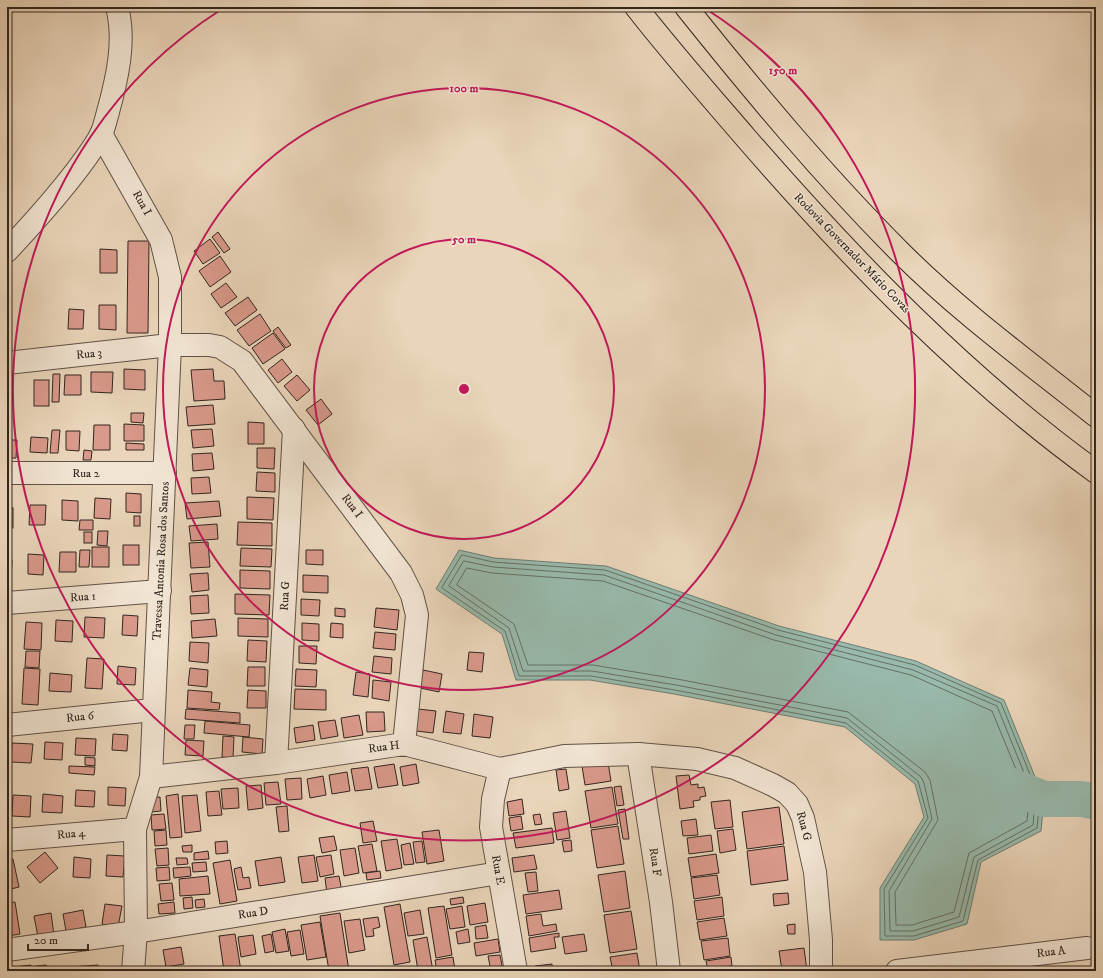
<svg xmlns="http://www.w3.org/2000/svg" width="1103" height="978" font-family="'IM FELL DW Pica',serif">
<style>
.water{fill:#98b9ab;stroke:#6f7e73}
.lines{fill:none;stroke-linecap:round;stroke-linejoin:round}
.shore{stroke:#657065;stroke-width:1}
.river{stroke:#98b9ab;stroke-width:36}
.building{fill:#d9998b;stroke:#32261f}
.minor-casing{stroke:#605246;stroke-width:24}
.highway-casing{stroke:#32261f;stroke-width:24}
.minor{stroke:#f1e4d2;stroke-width:22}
.highway{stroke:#ead5ba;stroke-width:22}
.ring{fill:none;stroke:#c2185b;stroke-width:2}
.labels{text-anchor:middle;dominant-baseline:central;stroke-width:3;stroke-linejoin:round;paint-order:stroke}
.street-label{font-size:12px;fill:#32261f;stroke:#f1e4d2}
.centre{fill:#c2185b;stroke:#f1e4d2;stroke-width:2}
.ring-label{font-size:12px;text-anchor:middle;font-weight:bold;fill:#c2185b;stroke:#f1e4d2;stroke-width:3;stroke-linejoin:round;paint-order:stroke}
</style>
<rect width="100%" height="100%" fill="#ead5ba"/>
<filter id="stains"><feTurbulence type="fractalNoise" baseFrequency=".005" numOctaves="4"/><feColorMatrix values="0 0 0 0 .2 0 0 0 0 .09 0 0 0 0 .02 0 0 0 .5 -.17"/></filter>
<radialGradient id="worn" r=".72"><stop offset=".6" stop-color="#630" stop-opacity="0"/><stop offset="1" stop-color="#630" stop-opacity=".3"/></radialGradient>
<polygon class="water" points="459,550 494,558 606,566 779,626 916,661 1004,700 1044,799 1041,831 981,862 967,924 914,940 880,940 880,888 924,817 915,784 845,727 674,694 590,680 516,680 502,634 436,589"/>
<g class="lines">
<g class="shore">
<polygon points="462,555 493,562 605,570 778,630 915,665 1001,703 1040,799 1037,828 978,860 963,921 914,936 885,936 884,889 928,818 918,781 846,723 675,690 591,676 519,676 505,631 442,588"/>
<polygon points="464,561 493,567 604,575 776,635 913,670 997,706 1035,800 1033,825 974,857 959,917 913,931 890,931 889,891 932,819 924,783 921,777 847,718 676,685 592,671 523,671 509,628 449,586"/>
<polygon points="467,568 492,573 603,581 774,640 911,675 992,711 1029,801 1027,821 969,853 954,912 912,925 896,925 895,892 938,820 930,780 925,772 848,712 677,679 593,665 528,665 514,624 457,585"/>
</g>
<polyline class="river" points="999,781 1044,799 1082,799 1096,802"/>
</g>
<g class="building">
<polygon points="218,232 230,249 224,253 212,237"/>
<polygon points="210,239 220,253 203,264 194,251"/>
<polygon points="128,241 149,241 148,333 127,333"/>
<polygon points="100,249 117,250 117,273 100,273"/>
<polygon points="220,256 231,272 210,287 199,271"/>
<polygon points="226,283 237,297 221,308 211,294"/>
<polygon points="248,297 257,310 235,326 225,313"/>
<polygon points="99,305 116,305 116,330 99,329"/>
<polygon points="69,309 84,310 83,329 68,329"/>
<polygon points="260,314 271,331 249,346 237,330"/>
<polygon points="278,327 291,345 286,348 273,331"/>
<polygon points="273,333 285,349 263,364 252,348"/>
<polygon points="282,359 292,372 278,383 268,370"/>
<polygon points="124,369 145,370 145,390 124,389"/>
<polygon points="213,369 214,381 224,381 225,399 194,401 191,370"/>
<polygon points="91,372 113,372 112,393 91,392"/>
<polygon points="53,374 60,374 59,402 52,402"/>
<polygon points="65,375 81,375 81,395 64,395"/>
<polygon points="297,375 310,390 297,401 284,386"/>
<rect x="34" y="380" width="15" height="26"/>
<polygon points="321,399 332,414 318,425 306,410"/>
<polygon points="213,405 215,424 188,426 186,407"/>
<polygon points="131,413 144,413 143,423 131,422"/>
<polygon points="248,422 264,423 264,444 248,444"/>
<polygon points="124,424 144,425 144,441 124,441"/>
<polygon points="94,425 110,425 110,450 93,450"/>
<polygon points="212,429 214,446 193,448 191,430"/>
<polygon points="52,430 60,430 58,453 50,453"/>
<polygon points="66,431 80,431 79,451 66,450"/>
<polygon points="31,437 48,438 47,453 30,452"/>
<polygon points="7,440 17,440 16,458 7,458"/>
<polygon points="126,443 144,444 144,450 126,450"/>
<polygon points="257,448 275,448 274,469 257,468"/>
<polygon points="84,450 92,451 91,460 83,460"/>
<polygon points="212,453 214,469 193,471 192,454"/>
<polygon points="257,472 275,473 275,492 256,491"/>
<polygon points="209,477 211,493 192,494 191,478"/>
<polygon points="126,493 141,494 141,513 126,512"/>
<polygon points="247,497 274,498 273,520 247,519"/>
<polygon points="95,498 111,499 110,519 94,518"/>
<polygon points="62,500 78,501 78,521 62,520"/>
<polygon points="219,501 221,516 187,519 185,503"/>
<polygon points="30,505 46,505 45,525 29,525"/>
<rect x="7" y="508" width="6" height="20"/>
<rect x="134" y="516" width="6" height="10"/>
<polygon points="80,520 93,520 93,530 79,530"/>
<polygon points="238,522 272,523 272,546 237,545"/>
<polygon points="217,524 218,539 191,541 189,526"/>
<polygon points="98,531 108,531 107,546 97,545"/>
<rect x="84" y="532" width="8" height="11"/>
<polygon points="208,542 210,567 191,568 189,543"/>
<rect x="123" y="545" width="16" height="20"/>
<rect x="92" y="547" width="17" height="20"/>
<polygon points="241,548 272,549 271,567 240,566"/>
<polygon points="80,550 90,550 89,567 79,567"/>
<polygon points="306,550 323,550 323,565 306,564"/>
<polygon points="60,552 76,552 76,572 59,572"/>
<polygon points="28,554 44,555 43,575 28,574"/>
<polygon points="7,559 12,560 11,580 7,580"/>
<polygon points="240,570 270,571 270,589 240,588"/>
<polygon points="208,573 209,590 192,592 190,574"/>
<polygon points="303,575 328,576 328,593 303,592"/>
<polygon points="235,594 270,595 269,615 235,614"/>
<polygon points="208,595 209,613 191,614 190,596"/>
<polygon points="301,599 320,600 319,616 301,615"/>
<polygon points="335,608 345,609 345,617 335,616"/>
<polygon points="376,608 399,610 397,630 374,627"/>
<polygon points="123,615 138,616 137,636 122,635"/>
<polygon points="85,617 105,618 104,638 84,637"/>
<polygon points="238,618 268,619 268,637 238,636"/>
<polygon points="215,619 217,636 192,638 191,621"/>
<polygon points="56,620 73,621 72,642 55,641"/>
<polygon points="26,622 42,623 41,650 24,649"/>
<polygon points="302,623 319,624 319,641 302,640"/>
<polygon points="331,623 343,624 343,638 330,637"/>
<polygon points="7,630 10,630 9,647 7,647"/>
<polygon points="375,632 396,634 395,650 373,648"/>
<polygon points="248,640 267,641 266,662 247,661"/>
<polygon points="190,642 209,643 208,663 189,661"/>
<polygon points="299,646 317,646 316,664 299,663"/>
<polygon points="26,651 40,651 39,668 25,667"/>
<polygon points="469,652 484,653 482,672 467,670"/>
<polygon points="374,656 392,658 391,674 372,672"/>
<polygon points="87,658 104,659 102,689 85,688"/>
<polygon points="118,666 136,668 135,685 117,684"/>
<polygon points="248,667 265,667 265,686 247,686"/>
<polygon points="24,668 40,669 38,705 22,704"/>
<polygon points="190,668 208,670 207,687 188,685"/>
<polygon points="296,669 317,670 316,687 295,686"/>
<polygon points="423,670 442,674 439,692 420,688"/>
<polygon points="356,672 370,674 368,697 353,695"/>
<polygon points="50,673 72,675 71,692 49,691"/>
<polygon points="373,680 391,682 389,701 372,698"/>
<polygon points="295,689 326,690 326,710 294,709"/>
<polygon points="188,690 212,692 211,702 220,703 219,710 187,708"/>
<polygon points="248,690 266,691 266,708 247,708"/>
<polygon points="186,709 240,713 240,723 185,719"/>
<polygon points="418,709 436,711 433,733 416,731"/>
<polygon points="446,711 464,714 461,734 443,732"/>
<polygon points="366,712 384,712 385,731 367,732"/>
<polygon points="474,714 493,717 490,738 472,736"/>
<polygon points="359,715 363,735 344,738 341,718"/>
<polygon points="335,720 338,736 321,739 318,722"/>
<polygon points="205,721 250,725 249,737 204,733"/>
<polygon points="185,725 195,725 194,739 184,739"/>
<polygon points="313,725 315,740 296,743 294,728"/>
<polygon points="113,734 128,735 127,751 112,750"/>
<polygon points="223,736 234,737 233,758 222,757"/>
<polygon points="243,737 263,739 262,754 242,752"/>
<polygon points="76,738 96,739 95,756 75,755"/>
<polygon points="186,740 204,741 203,756 185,755"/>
<polygon points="45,742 63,743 62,760 44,759"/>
<polygon points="12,743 33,744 31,763 11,762"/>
<polygon points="85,757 95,758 95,766 85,765"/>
<polygon points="608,762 611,781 585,785 582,766"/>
<polygon points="394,764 398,785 378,788 374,767"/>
<polygon points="416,764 419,783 403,786 400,767"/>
<polygon points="69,766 95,767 94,775 69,773"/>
<polygon points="368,767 372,789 355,791 351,769"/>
<polygon points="566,769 569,789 559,791 556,770"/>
<polygon points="347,772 350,791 332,794 329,775"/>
<polygon points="689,775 691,785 698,784 698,788 704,787 706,796 700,797 700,800 693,801 694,807 680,809 676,776"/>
<polygon points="323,776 326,795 310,798 307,779"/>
<polygon points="301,778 302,799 287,800 285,779"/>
<polygon points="278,782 281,804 266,805 264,783"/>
<polygon points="261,785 263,808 248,810 246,786"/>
<polygon points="621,786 624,805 617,806 614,787"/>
<polygon points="108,787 126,788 125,806 108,805"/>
<polygon points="612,787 618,824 591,828 585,791"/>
<polygon points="238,788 239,808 223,809 221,789"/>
<polygon points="76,790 95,791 94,807 75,806"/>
<polygon points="219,791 222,815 208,816 206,792"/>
<polygon points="43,794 63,796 62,813 42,812"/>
<polygon points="178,794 182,837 170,838 166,796"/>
<polygon points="13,795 31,796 30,817 12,816"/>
<polygon points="197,795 201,831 185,833 182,796"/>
<polygon points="160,797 161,811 151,812 150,798"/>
<polygon points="522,799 524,814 509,816 507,802"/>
<polygon points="730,800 733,827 715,829 711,802"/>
<polygon points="287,806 289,831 279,832 276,807"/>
<polygon points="779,807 784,844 747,849 742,812"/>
<polygon points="625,809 629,839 623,839 618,810"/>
<polygon points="566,811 570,838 557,840 553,813"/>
<polygon points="164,814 166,829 152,830 151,815"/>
<polygon points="540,814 542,824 535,825 533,815"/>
<polygon points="521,816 523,829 511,831 509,818"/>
<polygon points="696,819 698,835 683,836 681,821"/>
<polygon points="373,821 377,841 363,843 360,823"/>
<polygon points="618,826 624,864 597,868 591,830"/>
<polygon points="552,828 554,843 516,848 513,833"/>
<polygon points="733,829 736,850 720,853 717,831"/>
<polygon points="166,830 167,845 155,846 154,831"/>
<polygon points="439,830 444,861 427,864 422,832"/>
<polygon points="711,835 713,851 689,854 687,838"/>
<polygon points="334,836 337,850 322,853 319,838"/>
<polygon points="397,839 402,868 386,871 381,841"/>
<polygon points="571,840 572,851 564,852 562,841"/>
<polygon points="227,841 228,853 216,854 215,842"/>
<polygon points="422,841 425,862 416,863 413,842"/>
<polygon points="410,843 414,864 404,865 401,845"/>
<polygon points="372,844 377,871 363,873 358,846"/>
<polygon points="192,845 192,852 183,852 182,846"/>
<polygon points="784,846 788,880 751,885 747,851"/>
<polygon points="168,848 169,865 157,866 155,849"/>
<polygon points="355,848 359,873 344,876 340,850"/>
<polygon points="208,851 209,859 194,860 194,853"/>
<polygon points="45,852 58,868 40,883 27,867"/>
<polygon points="716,854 719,873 691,877 688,858"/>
<polygon points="107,855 125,856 123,877 106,876"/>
<polygon points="314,855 318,881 302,883 298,857"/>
<polygon points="331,855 334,874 320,877 316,857"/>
<polygon points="534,855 537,869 514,872 512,858"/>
<polygon points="74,857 91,859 90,878 73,877"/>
<polygon points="281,857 285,882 259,886 255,861"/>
<polygon points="176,858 187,858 188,864 177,865"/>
<polygon points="13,859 19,887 7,890 7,860"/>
<polygon points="230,860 237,901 220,904 213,863"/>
<polygon points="206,862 207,871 193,872 192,863"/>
<polygon points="169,867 170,880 157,881 156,868"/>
<polygon points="190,867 191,876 174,878 173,868"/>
<polygon points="241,867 243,878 249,877 251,888 238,890 234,869"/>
<polygon points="380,871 381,878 367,880 366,873"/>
<polygon points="625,871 630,908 604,912 598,875"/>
<polygon points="536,872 538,891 528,892 525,873"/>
<polygon points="717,875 720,895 694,899 691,878"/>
<polygon points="208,876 210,894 180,896 179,879"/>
<polygon points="339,876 342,892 327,894 325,878"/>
<polygon points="172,883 174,900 161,901 159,884"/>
<polygon points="559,890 562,909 526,914 523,895"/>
<polygon points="788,893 789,904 774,906 773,894"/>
<polygon points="192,897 193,908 184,909 183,898"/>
<polygon points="463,897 464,903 451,905 450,899"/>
<polygon points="722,897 724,916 697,920 694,901"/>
<polygon points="204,899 205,907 196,908 195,900"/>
<polygon points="15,902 20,934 7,936 7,903"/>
<polygon points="174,902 175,913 159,914 158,904"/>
<polygon points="485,903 488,922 470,925 467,906"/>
<polygon points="105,904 122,906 118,927 102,924"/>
<polygon points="400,904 410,962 394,965 384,907"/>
<polygon points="444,906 452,955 436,958 428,908"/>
<polygon points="462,906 465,927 450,929 446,909"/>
<polygon points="83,910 86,927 66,931 63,914"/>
<polygon points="420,910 424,934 408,936 404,913"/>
<polygon points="631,911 637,949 610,953 604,915"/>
<polygon points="51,913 54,935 38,937 34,916"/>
<polygon points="340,913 349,971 329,971 320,916"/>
<polygon points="541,914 543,926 556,924 557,931 529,936 526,916"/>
<polygon points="378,917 380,927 373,929 374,936 366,937 363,919"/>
<polygon points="724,918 727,936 700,940 697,922"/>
<polygon points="360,919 365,950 349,953 344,921"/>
<polygon points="320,922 326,957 307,960 301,925"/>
<polygon points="795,924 795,934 788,934 787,925"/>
<polygon points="486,925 488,938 476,939 475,927"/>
<polygon points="285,929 289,951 276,953 272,932"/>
<polygon points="468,929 470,942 458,944 456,932"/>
<polygon points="300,930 304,954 291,956 287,932"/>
<polygon points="559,933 559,937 554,937 556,948 531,952 529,938"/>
<polygon points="235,934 241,971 224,971 219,936"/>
<polygon points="271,934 274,951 265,953 262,936"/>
<polygon points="584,934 587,951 565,954 562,937"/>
<polygon points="253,935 256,954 241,957 238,937"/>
<polygon points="427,937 433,971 418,971 413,940"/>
<polygon points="728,938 730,956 704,960 701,941"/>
<polygon points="498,939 500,952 476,956 474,943"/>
<polygon points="181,947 184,964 166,967 163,950"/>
<polygon points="804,948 807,971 782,971 779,951"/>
<polygon points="637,953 640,971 613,971 610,957"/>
<polygon points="500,955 503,971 491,971 488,956"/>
<polygon points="453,957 455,971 437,971 435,960"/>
<polygon points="731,957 732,966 720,967 720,971 708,971 706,961"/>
<polygon points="552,964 552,968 560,967 560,971 536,971 535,966"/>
<polygon points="31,965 31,971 14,971 14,967"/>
<polygon points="46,965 47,971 36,971 36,966"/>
<polygon points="98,965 99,971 57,971 57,968"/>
</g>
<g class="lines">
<g class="minor-casing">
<g id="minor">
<polyline points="101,134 161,240 170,277 170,345 151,777 135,829 136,932 133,971"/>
<path d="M7,251C38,218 78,174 101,135C104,128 106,119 108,112C117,79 126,41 117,7"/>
<polyline points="7,363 170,345 209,345 220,347 242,361 401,573 412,595 417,615 404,744"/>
<polyline points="7,473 165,473"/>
<polyline points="7,603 160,591"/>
<polyline points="7,725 153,710"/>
<polyline points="638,754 661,902 669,971"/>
<polyline points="276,763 294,429"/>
<polyline points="500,769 493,799 491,827 516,971"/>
<polyline points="151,777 276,763 404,744 500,769 564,756 638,754 697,759 735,768 773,785 787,793 797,804 803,818 815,872 821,940 821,971"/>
<polyline points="7,840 135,829"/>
<polyline points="7,950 136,932 499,873"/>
<polyline points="897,971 1087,948"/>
</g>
</g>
<g class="highway-casing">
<g id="highway">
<path d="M636,7C671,52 709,95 746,138C852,260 965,377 1096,472"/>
<path d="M686,7C754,92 824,176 901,253C961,313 1030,363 1096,416"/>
</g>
</g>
<use href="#minor" class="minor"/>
<use href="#highway" class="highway"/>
</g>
<g class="ring">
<circle cx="464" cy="389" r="150"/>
<circle cx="464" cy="389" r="301"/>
<path d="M706 9A451 451 0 1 1 222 9"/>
</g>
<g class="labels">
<g class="street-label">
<text transform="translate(142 203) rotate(60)">Rua I</text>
<text transform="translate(852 253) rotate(46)">Rodovia Governador Mário Covas</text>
<text transform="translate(89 354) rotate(-6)">Rua 3</text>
<text x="86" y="473">Rua 2</text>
<text transform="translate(352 506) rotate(53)">Rua I</text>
<text transform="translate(161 561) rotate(-87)">Travessa Antonia Rosa dos Santos</text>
<text transform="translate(285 596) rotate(-87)">Rua G</text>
<text transform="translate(83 597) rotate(-4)">Rua 1</text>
<text transform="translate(80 717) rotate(-6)">Rua 6</text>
<text transform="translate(384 747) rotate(-7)">Rua H</text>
<text transform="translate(804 826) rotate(75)">Rua G</text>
<text transform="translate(71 834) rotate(-5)">Rua 4</text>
<text transform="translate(655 862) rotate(82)">Rua F</text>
<text transform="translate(498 870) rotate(80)">Rua E</text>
<text transform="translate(253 913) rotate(-9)">Rua D</text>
<text transform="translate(1051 952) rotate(-7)">Rua A</text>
</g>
</g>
<circle cx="464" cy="389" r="6" class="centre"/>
<g class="ring-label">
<text x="783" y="74">150 m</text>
<text x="464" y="92">100 m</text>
<text x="464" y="243">50 m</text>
</g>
<rect width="1103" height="978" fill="none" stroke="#ead5ba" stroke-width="24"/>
<rect x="8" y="8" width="1087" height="962" fill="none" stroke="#32261f" stroke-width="2"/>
<rect x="12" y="12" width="1079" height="954" fill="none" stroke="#32261f"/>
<path d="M28 944v6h60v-6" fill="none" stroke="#32261f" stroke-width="2"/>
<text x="34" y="944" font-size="12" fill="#32261f" stroke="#f1e4d2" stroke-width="3" paint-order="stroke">20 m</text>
<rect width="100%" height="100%" filter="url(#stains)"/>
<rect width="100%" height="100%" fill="url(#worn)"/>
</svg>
